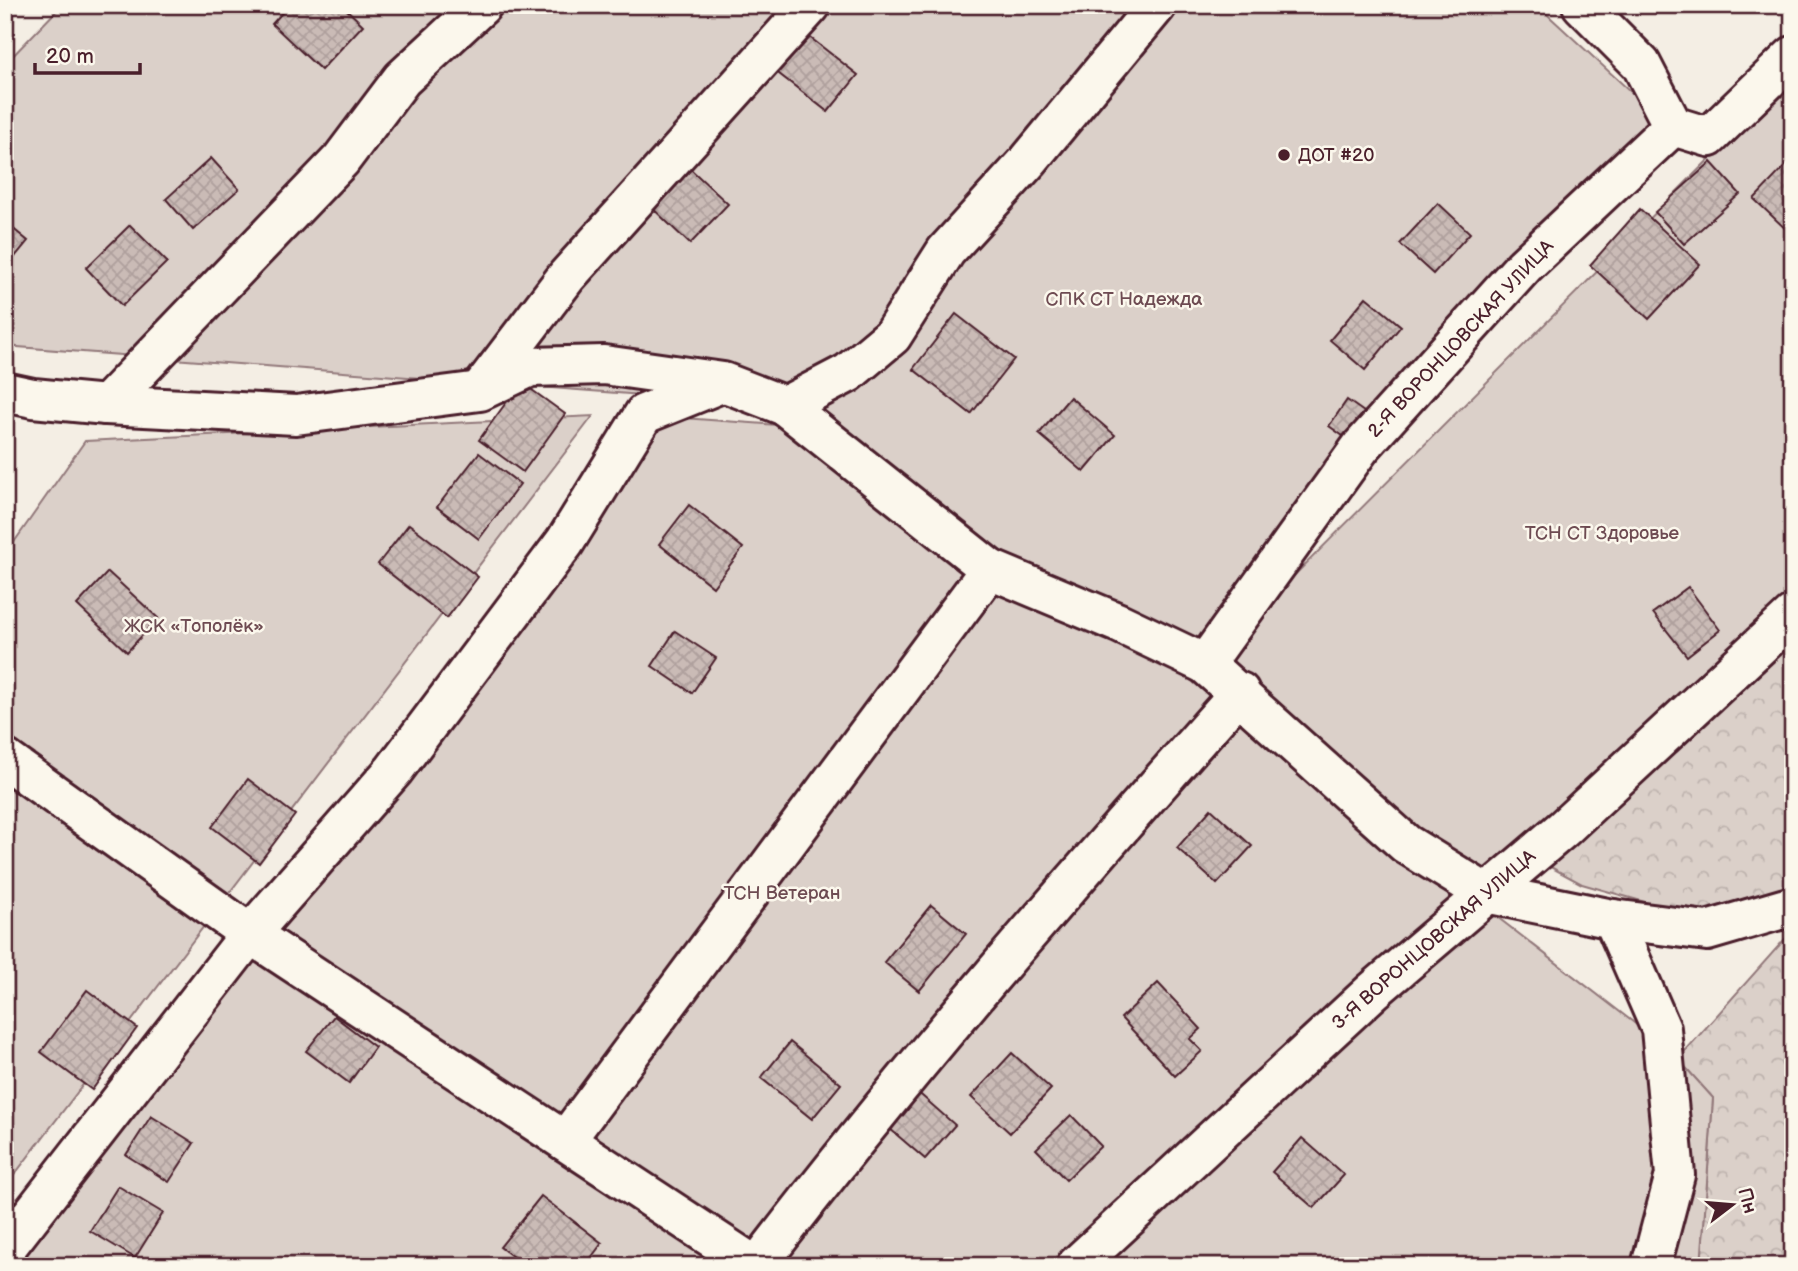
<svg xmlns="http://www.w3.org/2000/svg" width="1798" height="1271" font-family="'Balsamiq Sans',sans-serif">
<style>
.forest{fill:url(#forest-crowns);stroke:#92787a;stroke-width:2}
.garden{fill:#dbd0c9;stroke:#92787a;stroke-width:2}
.building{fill:url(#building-cross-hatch);stroke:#4a1f2b;stroke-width:2}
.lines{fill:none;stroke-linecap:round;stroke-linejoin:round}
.minor-casing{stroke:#4a1f2b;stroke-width:44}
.minor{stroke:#fbf7ec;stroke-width:38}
.poi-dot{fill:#4a1f2b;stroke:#fbf7ec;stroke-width:2.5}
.labels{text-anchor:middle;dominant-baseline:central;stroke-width:5;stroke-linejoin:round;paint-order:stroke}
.poi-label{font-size:19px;fill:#4a1f2b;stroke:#fbf7ec;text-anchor:start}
.park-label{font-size:19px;fill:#6e4b52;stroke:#fbf7ec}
.street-label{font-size:19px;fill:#4a1f2b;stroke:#fbf7ec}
</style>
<defs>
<pattern id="forest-crowns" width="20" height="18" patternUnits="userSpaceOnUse" patternTransform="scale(1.75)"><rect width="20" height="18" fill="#dbd0c9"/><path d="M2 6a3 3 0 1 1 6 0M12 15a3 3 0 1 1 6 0" fill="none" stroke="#bdb2ad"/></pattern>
<pattern id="building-cross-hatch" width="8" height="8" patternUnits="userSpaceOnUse" patternTransform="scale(1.75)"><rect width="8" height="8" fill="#cabbb6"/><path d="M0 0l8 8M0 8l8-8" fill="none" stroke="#afa09d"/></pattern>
</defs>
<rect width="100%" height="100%" fill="#f4eee4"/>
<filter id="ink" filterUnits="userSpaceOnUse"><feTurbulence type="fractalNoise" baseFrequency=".0143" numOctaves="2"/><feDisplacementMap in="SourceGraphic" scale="14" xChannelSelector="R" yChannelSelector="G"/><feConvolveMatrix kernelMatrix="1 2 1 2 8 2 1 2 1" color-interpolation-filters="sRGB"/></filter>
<g filter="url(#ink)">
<g class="forest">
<polygon points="1793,613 1793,902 1690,915 1582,884 1530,856"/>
<polygon points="1793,930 1793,1266 1701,1266 1713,1098 1678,1059"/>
</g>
<g class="garden">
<polygon points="62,5 1537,5 1656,115 1213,657 1793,75 1793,613 1485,893 1205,664 990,569 785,406 5,346 5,64"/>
<polygon points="593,416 5,1187 5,555 85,441"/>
<polygon points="669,417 791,426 1176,669 1633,1022 1678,1059 1713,1098 1701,1266 13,1266 79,1175 377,813"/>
</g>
<g class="building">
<polygon points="289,5 342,5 363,25 321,70 272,24"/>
<polygon points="803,32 858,75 828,112 774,70"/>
<polygon points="211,158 239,189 193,230 166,199"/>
<polygon points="1790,161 1793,163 1791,234 1754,199"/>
<polygon points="683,162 728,204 690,244 646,202"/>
<polygon points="1711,162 1740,194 1684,244 1655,212"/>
<polygon points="1438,203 1470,233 1433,274 1400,244"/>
<polygon points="1640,209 1700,264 1649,319 1590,265"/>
<polygon points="5,222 28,241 5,269"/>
<polygon points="130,225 167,262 122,306 86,268"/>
<polygon points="1366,297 1401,326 1365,370 1330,340"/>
<polygon points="956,314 1014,359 971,414 913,369"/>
<polygon points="521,382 565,414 523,472 479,440"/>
<polygon points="1070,397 1115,435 1084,472 1039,434"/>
<polygon points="1347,400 1371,417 1353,443 1329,426"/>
<polygon points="479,453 520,484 479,539 437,507"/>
<polygon points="689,505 743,548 713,587 659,544"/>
<polygon points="409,524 478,577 447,618 378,564"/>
<polygon points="108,572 158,618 127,652 77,605"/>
<polygon points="1688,587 1720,630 1687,656 1653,613"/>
<polygon points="675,631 716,658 692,693 652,666"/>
<polygon points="248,779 295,815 259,863 212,827"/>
<polygon points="1211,809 1252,846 1217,884 1177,848"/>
<polygon points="931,905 966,934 919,991 884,962"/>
<polygon points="1158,983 1201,1029 1190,1039 1202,1051 1175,1076 1121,1018"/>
<polygon points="87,990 137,1028 92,1090 41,1052"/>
<polygon points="334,1016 375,1047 349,1083 306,1051"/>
<polygon points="790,1042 841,1084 812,1119 761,1078"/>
<polygon points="1012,1053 1051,1089 1010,1133 971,1097"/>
<polygon points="913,1088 955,1125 925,1159 883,1123"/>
<polygon points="1071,1115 1101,1146 1066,1180 1036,1149"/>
<polygon points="151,1116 194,1143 169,1182 126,1155"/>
<polygon points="1302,1138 1344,1175 1314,1208 1272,1172"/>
<polygon points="118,1186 163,1213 135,1258 90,1231"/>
<polygon points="541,1196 602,1243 585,1266 525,1266 500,1247"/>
</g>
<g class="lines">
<g class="minor-casing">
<g id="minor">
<polyline points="1582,5 1641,64 1673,126"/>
<polyline points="1673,126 1709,137 1793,56"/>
<polyline points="484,385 567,276 811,5"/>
<polyline points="5,392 33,398 106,405 296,415 480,391 530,367 604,365 723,382 785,406 990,569 1119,623 1205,664 1406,844 1485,893 1613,919 1661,1029 1675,1175 1651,1266"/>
<polyline points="106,405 341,160 402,79 482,5"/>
<polyline points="785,406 848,373 892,336 946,251 1029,160 1157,5"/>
<polyline points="1205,664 1361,447 1524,266 1673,126"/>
<polyline points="5,759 250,934 755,1266"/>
<polyline points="1613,919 1707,931 1793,906"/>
<polyline points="565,1141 990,569"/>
<polyline points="5,1249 250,934 394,770 565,542 644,414 721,383"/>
<path d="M757,1266C909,1067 1074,879 1240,692"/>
<polyline points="1076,1266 1373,991 1563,829 1793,615"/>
</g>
</g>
<use href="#minor" class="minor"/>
</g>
</g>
<circle class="poi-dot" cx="1284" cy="155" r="7"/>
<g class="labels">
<g class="poi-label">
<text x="1298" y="155">ДОТ #20</text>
</g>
<g class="park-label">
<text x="1124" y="299">СПК СТ Надежда</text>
<text x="1602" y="533">ТСН СТ Здоровье</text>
<text x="194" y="626">ЖСК «Тополёк»</text>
<text x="782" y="893">ТСН Ветеран</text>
</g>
<g class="street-label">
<text transform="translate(1461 339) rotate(-47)">2-Я ВОРОНЦОВСКАЯ УЛИЦА</text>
<text transform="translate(1434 940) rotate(-41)">3-Я ВОРОНЦОВСКАЯ УЛИЦА</text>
</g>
</g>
<rect width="1798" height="1271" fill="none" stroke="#fbf7ec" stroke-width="28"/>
<rect x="14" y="14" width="1770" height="1243" fill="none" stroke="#4a1f2b" stroke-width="2.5" filter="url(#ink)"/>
<g transform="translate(1732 1205) rotate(74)" stroke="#fbf7ec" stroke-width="5" paint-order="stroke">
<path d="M0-5L12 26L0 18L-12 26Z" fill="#4a1f2b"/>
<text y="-10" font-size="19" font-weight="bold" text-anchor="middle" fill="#4a1f2b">Пн</text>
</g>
<path d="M35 63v10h105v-10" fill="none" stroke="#4a1f2b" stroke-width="3.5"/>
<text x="46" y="63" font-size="21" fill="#4a1f2b" stroke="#fbf7ec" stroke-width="5" paint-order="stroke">20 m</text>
</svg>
